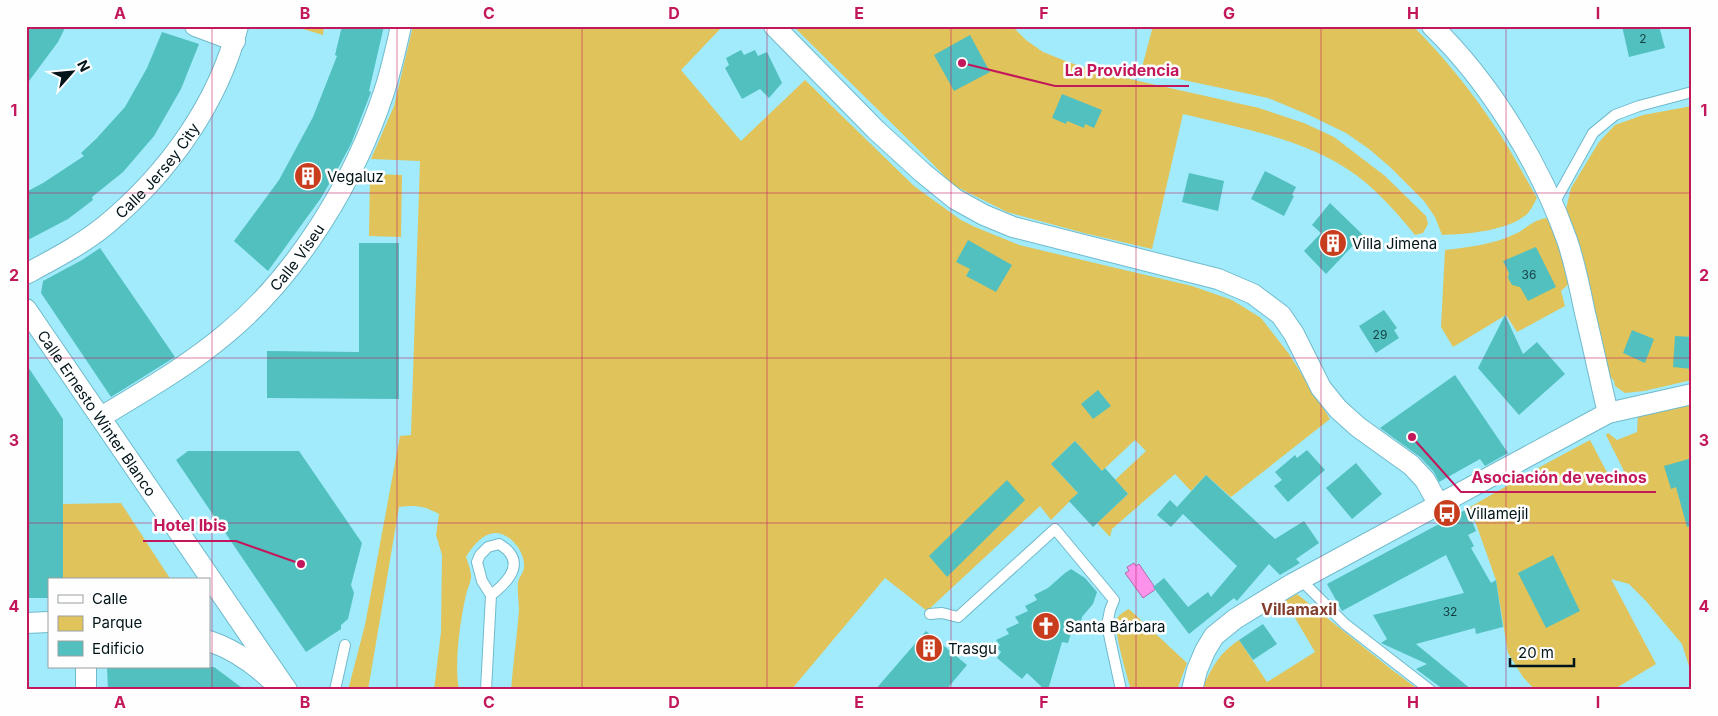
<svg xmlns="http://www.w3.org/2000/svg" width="1718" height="716" font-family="Inter,sans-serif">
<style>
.green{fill:#e0c35b}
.water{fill:#fd92ea;stroke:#b16cab}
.building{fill:#52c0bf}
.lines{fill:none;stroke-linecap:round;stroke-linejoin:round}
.lane-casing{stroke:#71bacb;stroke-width:12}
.street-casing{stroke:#71bacb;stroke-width:22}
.lane{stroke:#fff;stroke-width:10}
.street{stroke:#fff;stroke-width:20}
.grid{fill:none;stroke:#c2185b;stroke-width:1;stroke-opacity:0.55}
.labels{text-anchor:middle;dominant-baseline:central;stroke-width:5;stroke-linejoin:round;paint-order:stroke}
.number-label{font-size:12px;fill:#143f42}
.street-label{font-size:15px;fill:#001419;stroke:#fefefe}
.poi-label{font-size:15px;fill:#001419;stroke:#fefefe;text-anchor:start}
.neighbourhood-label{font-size:16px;font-weight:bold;fill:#843e2e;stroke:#fefefe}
.leader{fill:none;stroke:#c2185b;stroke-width:2}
.callout-dot{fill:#c2185b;stroke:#fefefe;stroke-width:2}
.callout-label{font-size:16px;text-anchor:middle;font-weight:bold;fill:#c2185b;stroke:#fefefe;stroke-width:5;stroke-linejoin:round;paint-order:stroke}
.neatline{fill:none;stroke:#c2185b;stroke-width:2}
.grid-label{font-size:16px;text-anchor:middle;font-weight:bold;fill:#c2185b}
</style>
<rect width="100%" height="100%" fill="#a1ebfc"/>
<g class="green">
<polygon points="293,26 324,26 323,35"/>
<path d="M413,26H723L681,70L741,141L805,80L914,186L961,220L975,227L1019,245L1192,286L1232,300L1261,318L1289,354L1330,419L1231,497L1206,475L1191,491L1175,474L1112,529L1110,537L1097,523L1128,494L1115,480L1146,451L1135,440L1102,471L1075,441L1051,464L1078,493L1051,520L1040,506L927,611L885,578L791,690H511C513,663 517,637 519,610C519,601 517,592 518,583C519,574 527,573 523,558C520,547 510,535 497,533C483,532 472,547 466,557C468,563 471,570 471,576C471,583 467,589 466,595C460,621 454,664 459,690H434L441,632L442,555L436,535L439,514C424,506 417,505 399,507L368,690H348L365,625L400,436L411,435L420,161L371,159L394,106Z"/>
<path d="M793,26H1012L1026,40L1043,52L1068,62L1103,73L1259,108L1304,123L1334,137L1385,176L1426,216L1428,224L1423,233L1415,235C1397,213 1379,192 1356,175C1306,138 1242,129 1183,114L1152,249L1084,233L1007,212L953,185L930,161Z"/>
<path d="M1153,26H1413C1445,58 1473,93 1498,131C1512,153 1524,175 1537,198C1534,203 1531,211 1526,215C1506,231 1468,234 1442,235L1435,217L1424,201L1390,167L1369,149L1346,133L1309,115L1268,98L1141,71Z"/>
<polygon points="1692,106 1692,380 1644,391 1625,393 1615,386 1614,381 1607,373 1566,209 1571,188 1599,142 1615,125 1643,115"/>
<polygon points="370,174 402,175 401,237 369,236"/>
<path d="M1546,218L1555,226L1571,282L1561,291L1565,306L1517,332L1506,315L1453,347L1441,327L1445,250C1469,247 1492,245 1515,234C1528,228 1529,222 1546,218Z"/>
<polygon points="1692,405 1692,676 1682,644 1646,601 1629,584 1611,579 1656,664 1613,690 1535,690 1523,677 1508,653 1496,580 1470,507 1549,462 1590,440 1611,480 1624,471 1606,435 1608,433 1617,440 1637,432 1638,415"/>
<polygon points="121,503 171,580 63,580 63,504"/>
<path d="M1297,594L1391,669L1419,690H1201C1213,667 1217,655 1239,640L1267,682L1315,652L1285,601Z"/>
<path d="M1129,609L1187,663L1177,690H1131C1127,675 1113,631 1117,619C1119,614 1125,611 1129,609Z"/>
</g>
<polygon class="water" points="1134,563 1136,566 1139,564 1156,589 1143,598 1125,573 1129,571 1127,567"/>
<g class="building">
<polygon points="26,26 66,26 58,42 26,85"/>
<polygon points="342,26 384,26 369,91 371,92 351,144 336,172 321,198 268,271 234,241 279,180 313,117 337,56 335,55"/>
<polygon points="1622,26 1659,26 1665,48 1629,57"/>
<polygon points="162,32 199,44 181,89 154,136 123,172 92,197 93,200 68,219 26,241 26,192 43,183 84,156 81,153 96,139 125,107 147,68"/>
<polygon points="970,35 990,72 954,91 934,55"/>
<polygon points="741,50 744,55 755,50 758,56 767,52 782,83 769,98 760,89 742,99 725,68 729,65 726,58"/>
<polygon points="1062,94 1102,110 1094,128 1085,124 1084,128 1067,121 1066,124 1052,118"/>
<polygon points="1265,171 1296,187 1292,195 1294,196 1284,216 1251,199"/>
<polygon points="1189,173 1224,181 1218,211 1182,202"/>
<polygon points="1330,203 1363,235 1326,274 1304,251 1321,233 1312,225"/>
<polygon points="968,240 1012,265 996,292 966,276 970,269 956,262"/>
<polygon points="359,243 399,243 399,399 267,398 267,351 359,352"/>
<polygon points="1536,247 1556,287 1528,301 1520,287 1512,285 1508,278 1509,273 1503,261"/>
<polygon points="100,248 175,357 111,397 41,293 43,281 82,260"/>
<polygon points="1384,310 1397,328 1394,330 1399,338 1376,353 1359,326"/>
<polygon points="1505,315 1523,354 1537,342 1565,374 1519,415 1478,368"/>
<polygon points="1632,330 1654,339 1645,363 1623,353"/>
<polygon points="1675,336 1692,337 1692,369 1673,367"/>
<polygon points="26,364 63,419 63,580 49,580 49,598 26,598"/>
<polygon points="1455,375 1508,453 1485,466 1480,459 1439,482 1434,472 1420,457 1380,428"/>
<polygon points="1098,390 1111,406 1093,419 1081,404"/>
<polygon points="1075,441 1102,471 1105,468 1128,494 1093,527 1069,501 1078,493 1051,464"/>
<polygon points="1307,450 1325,470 1288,502 1274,486 1282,480 1275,472 1295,455 1297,458"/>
<polygon points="188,451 299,451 362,543 351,585 354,593 348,619 341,625 341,629 306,652 176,460"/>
<polygon points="1692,458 1692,526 1687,527 1676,487 1671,489 1664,466"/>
<polygon points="1356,463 1382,494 1352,519 1326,488"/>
<polygon points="1206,475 1275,539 1304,521 1319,543 1296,559 1300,563 1280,575 1269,564 1237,601 1234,598 1189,634 1153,587 1164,578 1188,607 1208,592 1211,597 1237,566 1183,514 1171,527 1157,515 1170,500 1177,507"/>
<polygon points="1007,480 1025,500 947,577 929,556"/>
<polygon points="1467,509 1476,531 1468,535 1474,546 1471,548 1491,583 1496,580 1503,627 1476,634 1475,628 1416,644 1472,690 1444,690 1416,669 1427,664 1381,643 1387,639 1373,615 1464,593 1446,555 1342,611 1327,584"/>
<polygon points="1553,555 1580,611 1546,628 1518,573"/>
<polygon points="1071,569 1085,578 1097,592 1093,604 1082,617 1078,632 1072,630 1068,643 1062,642 1048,690 1045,690 1027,673 1022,679 997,658 1001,652 997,648 1000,645 996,640 1009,634 1006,629 1019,623 1015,617 1028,611 1025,606 1037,600 1034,595 1048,588 1065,573"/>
<polygon points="1263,624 1277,644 1253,660 1239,640"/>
<polygon points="926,631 967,665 946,690 875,690"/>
<polygon points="107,667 214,667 245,690 108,690"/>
</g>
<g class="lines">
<g class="lane-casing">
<g id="lane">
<polyline points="1553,205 1593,133 1615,115 1639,106 1692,92"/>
<polyline points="1300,579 1345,624 1430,690"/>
<polyline points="930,614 942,613 958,617 1055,529 1114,600 1110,610 1107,625 1121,690"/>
<polyline points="335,690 345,645"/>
<path d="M486,690L491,595L482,581L477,562L480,555L488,547L499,544C502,546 507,549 509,552C523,568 503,586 491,595"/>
</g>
</g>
<g class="street-casing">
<g id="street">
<polyline points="195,26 235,41"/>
<polyline points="774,26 876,130 923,173 955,199 984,215 1013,227 1218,279 1253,294 1281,315 1294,334 1321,388 1338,409 1358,427 1411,465 1425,480 1439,505"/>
<path d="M1432,26C1490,82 1540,164 1567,240C1575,263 1580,289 1585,313C1593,346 1600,380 1608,413"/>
<path id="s1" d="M26,274C54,259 83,244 107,224C168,173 218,104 238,26"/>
<path id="s2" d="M26,309L287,690"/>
<path id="s3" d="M101,417C144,391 188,366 227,333C298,274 355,180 384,92C391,71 396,48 401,26"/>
<polyline points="26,623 49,622"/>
<path d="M209,641C233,649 252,662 270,679"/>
<polyline points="86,667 86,690"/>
<polyline points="1192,690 1197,670 1205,651 1214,636 1235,619 1292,584 1608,413 1692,394"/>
</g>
</g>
<use href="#lane" class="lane"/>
<use href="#street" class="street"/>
</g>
<path class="grid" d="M212,26V690M397,26V690M582,26V690M767,26V690M951,26V690M1136,26V690M1321,26V690M1506,26V690M26,193H1692M26,358H1692M26,523H1692"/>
<defs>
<g id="building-disc" transform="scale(1.4375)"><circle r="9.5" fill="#c73d1d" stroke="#fefefe"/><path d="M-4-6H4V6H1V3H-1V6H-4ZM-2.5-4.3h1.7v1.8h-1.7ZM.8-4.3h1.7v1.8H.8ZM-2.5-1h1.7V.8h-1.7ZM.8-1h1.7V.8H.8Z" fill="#fff"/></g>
<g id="bus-disc" transform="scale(1.4375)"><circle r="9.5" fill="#c73d1d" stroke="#fefefe"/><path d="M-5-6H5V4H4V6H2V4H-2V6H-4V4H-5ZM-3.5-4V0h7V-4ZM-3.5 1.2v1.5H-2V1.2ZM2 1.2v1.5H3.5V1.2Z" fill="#fff"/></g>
<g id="church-disc" transform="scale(1.4375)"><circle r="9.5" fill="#c73d1d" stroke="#fefefe"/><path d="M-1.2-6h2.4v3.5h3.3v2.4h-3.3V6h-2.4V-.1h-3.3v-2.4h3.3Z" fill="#fff"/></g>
</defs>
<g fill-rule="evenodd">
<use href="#building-disc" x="308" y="176"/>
<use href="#building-disc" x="1333" y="243"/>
<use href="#bus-disc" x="1447" y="513"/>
<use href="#church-disc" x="1046" y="626"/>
<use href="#building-disc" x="929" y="648"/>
</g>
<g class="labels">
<g class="number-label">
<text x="1643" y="38">2</text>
<text x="1529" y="274">36</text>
<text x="1380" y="334">29</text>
<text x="1450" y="611">32</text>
</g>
<g class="street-label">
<text stroke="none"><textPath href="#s1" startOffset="169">Calle Jersey City</textPath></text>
<text stroke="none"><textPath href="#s3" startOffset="255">Calle Viseu</textPath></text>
<text stroke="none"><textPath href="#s2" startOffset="126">Calle Ernesto Winter Blanco</textPath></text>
</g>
<g class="poi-label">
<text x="327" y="176">Vegaluz</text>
<text x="1352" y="243">Villa Jimena</text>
<text x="1466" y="513">Villamejil</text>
<text x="1065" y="626">Santa Bárbara</text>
<text x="948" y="648">Trasgu</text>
</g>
<g class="neighbourhood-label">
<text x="1299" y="609">Villamaxil</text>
</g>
</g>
<path class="leader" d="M962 63L1055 86H1189M1412 437L1461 492H1656M301 564L236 541H143"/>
<g class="callout-dot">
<circle cx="962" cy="63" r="5"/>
<circle cx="1412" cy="437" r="5"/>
<circle cx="301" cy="564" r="5"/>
</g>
<g class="callout-label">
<text x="1122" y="76">La Providencia</text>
<text x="1559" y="483">Asociación de vecinos</text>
<text x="190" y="531">Hotel Ibis</text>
</g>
<rect width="1718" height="716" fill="none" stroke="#fefefe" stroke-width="55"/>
<rect x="48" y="578" width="162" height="90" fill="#fefefe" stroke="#98a0a2"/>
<rect x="58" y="595" width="25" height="8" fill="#ffffff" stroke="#98a0a2"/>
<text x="92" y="604" font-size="15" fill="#001419">Calle</text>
<rect x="58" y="616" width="25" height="15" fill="#e0c35b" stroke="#98a0a2"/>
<text x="92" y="628" font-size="15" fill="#001419">Parque</text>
<rect x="58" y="641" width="25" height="15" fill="#52c0bf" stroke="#98a0a2"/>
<text x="92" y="654" font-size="15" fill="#001419">Edificio</text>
<g transform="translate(72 72) rotate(63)" stroke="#fefefe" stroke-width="4" paint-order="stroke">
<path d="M0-4L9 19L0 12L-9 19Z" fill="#001419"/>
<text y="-8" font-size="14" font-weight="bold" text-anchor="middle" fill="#001419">N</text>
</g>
<path d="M1510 658v8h64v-8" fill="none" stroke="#001419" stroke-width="2.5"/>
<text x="1518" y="658" font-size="15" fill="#001419" stroke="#fefefe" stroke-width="4" paint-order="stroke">20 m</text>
<rect x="28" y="28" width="1662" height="660" class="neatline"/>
<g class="grid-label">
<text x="120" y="19">A</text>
<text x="305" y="19">B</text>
<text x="489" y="19">C</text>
<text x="674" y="19">D</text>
<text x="859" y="19">E</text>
<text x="1044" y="19">F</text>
<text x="1229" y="19">G</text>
<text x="1413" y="19">H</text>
<text x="1598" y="19">I</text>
<text x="14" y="116">1</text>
<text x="1704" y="116">1</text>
<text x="14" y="281">2</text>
<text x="1704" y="281">2</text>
<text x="14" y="446">3</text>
<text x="1704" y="446">3</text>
<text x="14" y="612">4</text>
<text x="1704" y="612">4</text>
<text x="120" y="708">A</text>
<text x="305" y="708">B</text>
<text x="489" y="708">C</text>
<text x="674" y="708">D</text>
<text x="859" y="708">E</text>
<text x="1044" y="708">F</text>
<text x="1229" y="708">G</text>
<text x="1413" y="708">H</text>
<text x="1598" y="708">I</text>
</g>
</svg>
